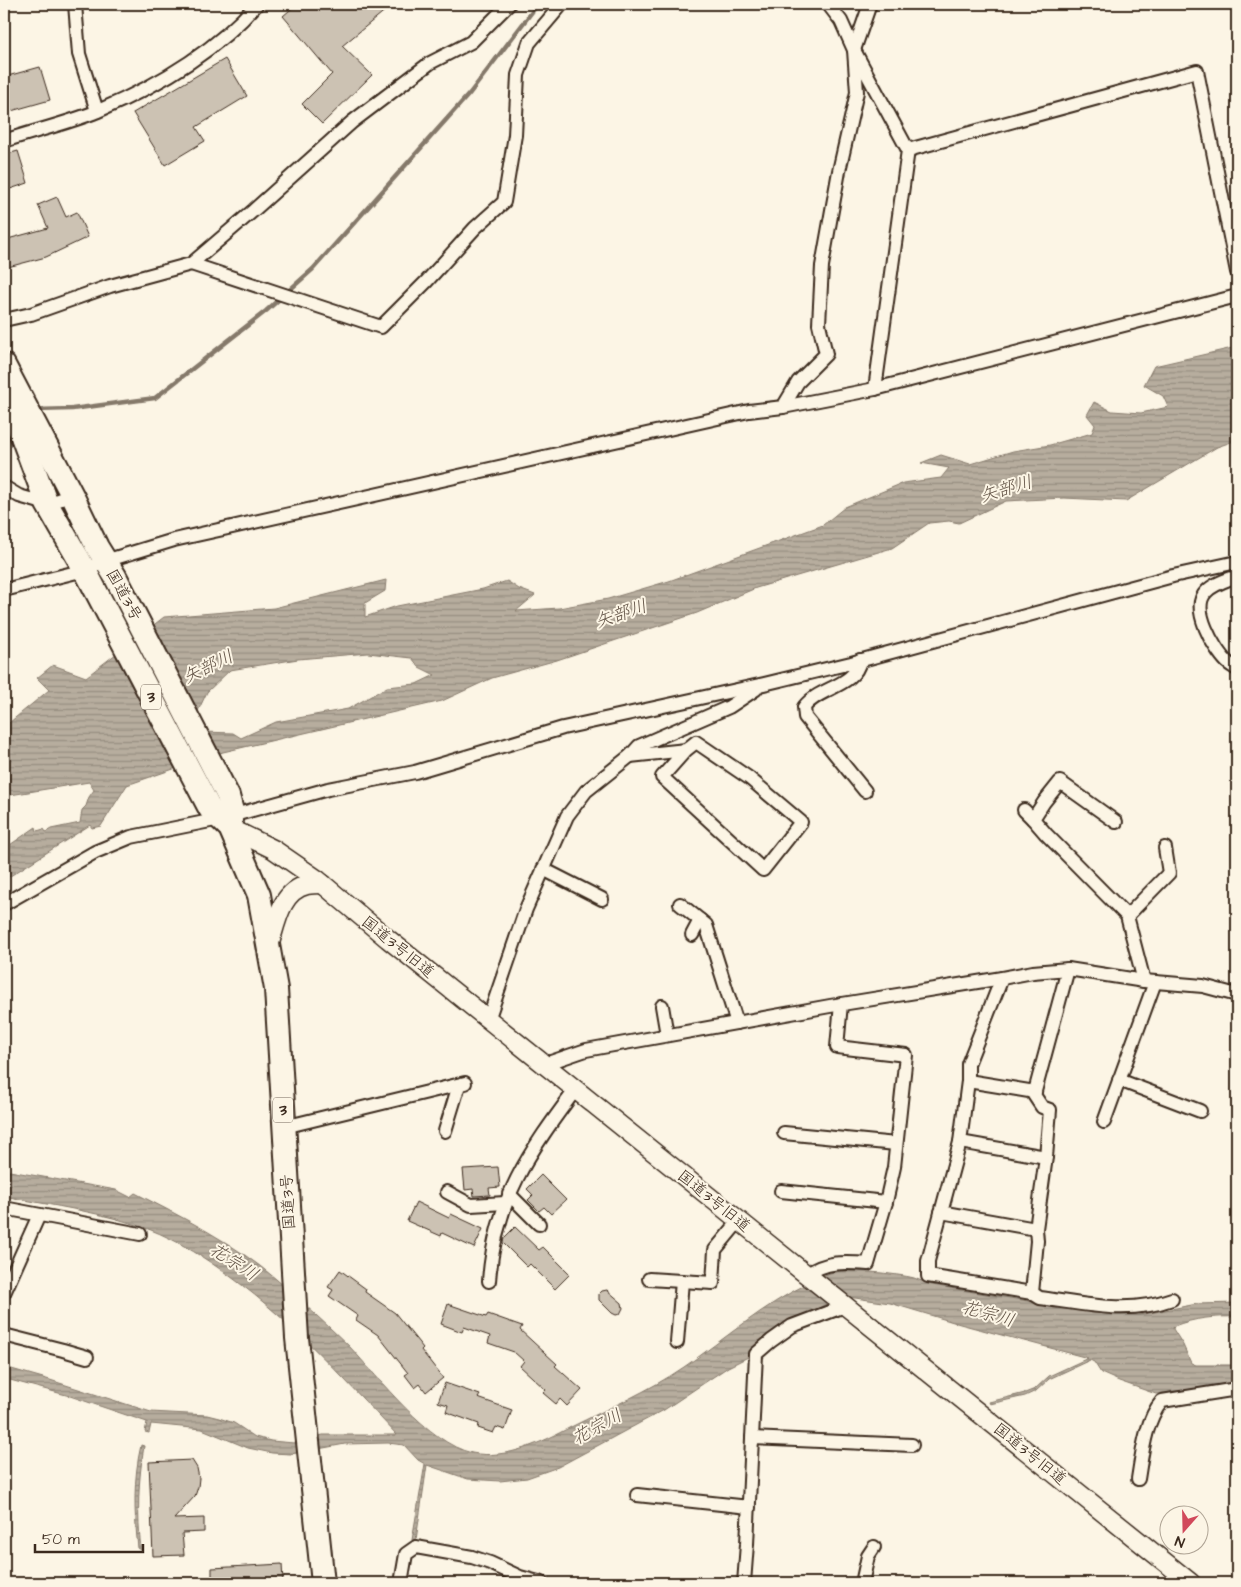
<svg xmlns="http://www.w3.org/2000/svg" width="1241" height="1587" font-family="'Architects Daughter','Klee One',sans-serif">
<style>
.water{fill:url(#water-rules);stroke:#85796b;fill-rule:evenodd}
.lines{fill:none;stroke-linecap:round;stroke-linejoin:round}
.stream{stroke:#85796b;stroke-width:4.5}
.building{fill:#ccc2b3;stroke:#3b2a1e}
.street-casing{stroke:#3b2a1e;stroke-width:16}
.secondary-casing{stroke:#3b2a1e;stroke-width:21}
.highway-casing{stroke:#3b2a1e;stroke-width:26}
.street{stroke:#fcf5e5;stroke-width:12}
.secondary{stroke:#fcf5e5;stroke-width:18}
.highway{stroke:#fcf5e5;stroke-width:22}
.labels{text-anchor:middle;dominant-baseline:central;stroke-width:4;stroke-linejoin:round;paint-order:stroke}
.shield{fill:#fcf5e5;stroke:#75675a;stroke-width:1}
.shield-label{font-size:15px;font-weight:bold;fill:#3b2a1e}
.street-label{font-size:16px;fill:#3b2a1e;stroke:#fcf5e5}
.water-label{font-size:18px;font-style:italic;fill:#605144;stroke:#fcf5e5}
</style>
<defs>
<pattern id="water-rules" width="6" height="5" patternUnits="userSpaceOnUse" patternTransform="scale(1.25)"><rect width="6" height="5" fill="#b7ad9e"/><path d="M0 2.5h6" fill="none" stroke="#968d80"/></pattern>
</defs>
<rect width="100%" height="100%" fill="#fcf5e5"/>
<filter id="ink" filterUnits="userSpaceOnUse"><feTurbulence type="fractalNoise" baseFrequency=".02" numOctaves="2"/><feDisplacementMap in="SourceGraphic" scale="10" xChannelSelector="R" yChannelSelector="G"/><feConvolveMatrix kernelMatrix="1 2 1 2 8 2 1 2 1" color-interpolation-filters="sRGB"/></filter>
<g filter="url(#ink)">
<g class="water">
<path d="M1237,347V360L1232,367L1237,370V440L1217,447L1126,501L1064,498L1006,501L959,523L949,521L929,523L892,548L756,588L697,613L557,660L492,678L442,701L223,752L127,785L101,826L92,828L90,825L4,880V849L36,827L37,831L44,829L46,832L51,829L80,823L82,810L86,806L89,797L94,790L89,782L4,796V727L49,690L37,678L53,665L86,677L164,617L274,608L386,580L385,591L365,603V617L397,606L483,589L507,581L519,589L535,595L516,611L559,608L608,599L669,581L823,525L845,507L903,483L941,478L949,468L921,463L941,455L970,464L1013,451L1050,445L1092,433L1095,425L1087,415L1094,402L1112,411L1141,413L1168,407L1163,396L1144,385L1154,366ZM368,653L412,658L419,667L435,675L416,684L387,687L348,709L276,722L241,738L233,733L204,732L198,711L207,692L230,670L298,659Z"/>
<path d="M4,1170L116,1190L130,1197L135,1193C184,1218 234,1243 276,1279C301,1301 325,1323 349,1346C380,1379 428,1443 472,1453C507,1460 542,1442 571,1427C609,1408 649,1391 684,1367C725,1339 763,1305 809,1283C816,1280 823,1275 830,1273C844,1268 899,1274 914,1278C920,1280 926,1283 932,1285L1106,1314L1139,1315L1197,1304L1237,1303V1317C1215,1316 1195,1318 1174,1326L1173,1329L1183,1345L1191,1363L1196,1365H1237V1383L1156,1394L1119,1381L1101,1373L1094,1362L1090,1360L1049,1379L1036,1391L1025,1396L990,1404L989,1402L1025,1393L1035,1389L1049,1376L1088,1358L960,1324L890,1303L848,1297L824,1305L793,1323L768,1340L750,1356L728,1367L664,1410L558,1467L527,1478L500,1481L468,1479L427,1465L416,1540H412L425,1464L418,1460L404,1445L388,1443L345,1444L291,1454L272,1453L248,1448L202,1429L151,1424L149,1433L145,1432L147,1422L70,1396L10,1380L4,1385V1370L8,1368L50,1380L151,1412L207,1415L219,1418L234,1423L255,1437L271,1441L294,1443L323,1435H397C340,1375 286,1314 217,1267C197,1253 174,1239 151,1230C104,1212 53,1206 4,1196Z"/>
<path d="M141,1445L144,1446C138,1481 137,1514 141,1550L138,1548C134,1513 133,1480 141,1445Z"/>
</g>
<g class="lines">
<polyline class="stream" points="35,410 72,409 155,398 266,311 313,269 470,93 538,4"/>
</g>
<g class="building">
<polygon points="297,4 393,4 342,46 372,75 322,124 302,104 332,74 283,16"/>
<polygon points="225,59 247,96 196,127 205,141 165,165 133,113"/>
<polygon points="40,67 50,100 4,113 4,77"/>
<polygon points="18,151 28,183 4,191 4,155"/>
<polygon points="57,197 66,217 77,212 88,237 46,257 4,268 4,240 48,228 38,205"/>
<polygon points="498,1167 500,1187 489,1188 490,1195 474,1196 473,1189 465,1190 463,1169"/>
<polygon points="541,1175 566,1200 551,1214 544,1207 539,1211 528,1200 533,1195 527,1189"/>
<polygon points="416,1202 449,1218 451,1214 483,1229 474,1248 442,1233 441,1236 407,1221"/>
<polygon points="515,1227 539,1250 543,1247 570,1274 555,1289 530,1264 527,1267 503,1243 504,1238"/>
<polygon points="340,1270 366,1289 365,1292 395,1313 423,1348 421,1350 443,1378 426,1392 420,1384 415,1388 405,1375 408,1373 378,1335 356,1320 358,1316 329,1296 333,1290 328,1287"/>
<polygon points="607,1290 622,1303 623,1308 620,1314 616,1315 612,1313 599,1300 599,1294 602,1291"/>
<polygon points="448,1304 486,1317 488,1314 522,1326 520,1330 557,1364 555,1366 582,1390 567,1406 560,1399 556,1404 543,1393 546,1390 520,1366 524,1361 514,1352 488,1343 490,1336 464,1327 462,1332 441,1324"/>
<polygon points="445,1383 480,1395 478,1398 512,1410 505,1430 496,1427 493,1433 478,1428 479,1424 446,1412 448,1405 438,1402"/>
<polygon points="192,1460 197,1468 199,1478 198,1487 195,1496 174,1519 204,1518 204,1532 182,1533 184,1555 153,1556 149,1462"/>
<polygon points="282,1564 283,1583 212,1583 212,1568"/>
</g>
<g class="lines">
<g class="street-casing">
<g id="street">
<polyline points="75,4 79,54 97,111"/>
<polyline points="828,4 841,21 854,50 908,150 875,389"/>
<path d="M4,141C34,131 69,123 98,111C157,86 215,52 257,4"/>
<polyline points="908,150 1197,71 1237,272"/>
<polyline points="191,264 381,327 426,282 475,228 504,202 515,135 518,75 529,43 562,4"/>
<polyline points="4,320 31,314 110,286 191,264 254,210 352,122 430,63 471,42 509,4"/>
<polyline points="783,407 798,382 826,354 819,324 822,266 839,171 857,92 854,50 870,4"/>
<polyline points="4,487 19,496 47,504 72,495"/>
<path d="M1237,576C1227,580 1213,584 1206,592C1190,608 1214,649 1227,662C1230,665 1234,667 1237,669"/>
<polyline points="4,590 85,570 105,561 174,540 749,411 783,407 875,389 1237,296"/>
<path d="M860,660C855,687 819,687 804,707L805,717L865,791"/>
<polyline points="630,756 686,750 696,742 749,778 794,816 801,822 763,870 662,777 686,750"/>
<polyline points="1024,810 1033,819"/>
<polyline points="231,816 328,789 415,772 563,728 764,684 851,663 1173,576 1237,562"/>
<polyline points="1116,822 1060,782 1044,802 1033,819 1046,834 1127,916 1144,981"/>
<polyline points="543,869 602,899"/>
<polyline points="4,904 95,852 131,837 220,819"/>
<polyline points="680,904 706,925 737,1023"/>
<polyline points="1127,916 1169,873 1165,848"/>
<polyline points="692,935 700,920"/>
<polyline points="1002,978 968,1064 968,1081 960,1142 928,1261 928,1276 1032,1293 1037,1241 1036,1229 1046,1157 1050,1110 1042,1107 1034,1095 1068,969"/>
<polyline points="662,1006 667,1035"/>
<polyline points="488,1020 526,909 567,816 586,791 630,756 639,746 729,707 756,689"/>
<polyline points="545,1064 586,1050 830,1006 1002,978 1033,972 1068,969 1144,981 1203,986 1237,995"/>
<polyline points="1119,1080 1200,1111"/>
<polyline points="968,1081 1035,1092"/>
<polyline points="1104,1122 1155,982"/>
<polyline points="284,1127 465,1083"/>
<polyline points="445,1131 459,1085"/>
<polyline points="784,1133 896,1144"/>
<polyline points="960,1142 1046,1157"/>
<polyline points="781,1191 886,1202"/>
<polyline points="447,1192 471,1205 505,1203"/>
<polyline points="509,1194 539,1224"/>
<polyline points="4,1208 140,1234"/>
<polyline points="941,1212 1036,1229"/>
<path d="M806,1275C826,1261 844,1262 868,1264L886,1202L894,1167L906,1055L837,1047L841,1004"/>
<polyline points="649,1279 713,1283 715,1250 739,1221"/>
<path d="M489,1281C495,1200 529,1152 576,1089"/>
<polyline points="4,1293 39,1215"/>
<path d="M1032,1293L1040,1298C1085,1304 1128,1315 1172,1299"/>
<polyline points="4,1335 63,1350 87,1357"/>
<polyline points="677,1342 682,1281"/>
<polyline points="752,1438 912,1445"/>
<path d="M1138,1479C1142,1455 1145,1421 1162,1401L1237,1389"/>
<polyline points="637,1495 749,1507"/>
<polyline points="401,1583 406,1554 416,1547 472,1557 490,1563 520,1577 542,1583"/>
<polyline points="744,1583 747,1544 756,1354 771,1341 792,1326 845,1306"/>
<polyline points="862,1583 868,1556 874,1547"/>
</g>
</g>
<g class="secondary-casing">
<g id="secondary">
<polyline points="230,828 273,849 318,880 388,939 1191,1583"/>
<path d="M269,946C276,925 280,891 307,885C312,884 317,884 323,884"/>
</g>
</g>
<g class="highway-casing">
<g id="highway">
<polyline points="4,365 72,495 97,547 115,576 228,796 232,811 230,828"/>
<polyline points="4,388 47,504 85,570 210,809 230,828 259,895 276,989 297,1338 323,1583"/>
</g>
</g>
<use href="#street" class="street"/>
<use href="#secondary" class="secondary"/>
<use href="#highway" class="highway"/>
</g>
</g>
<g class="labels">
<g class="shield">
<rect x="141" y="684.5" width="20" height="25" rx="4"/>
<rect x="273" y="1097.5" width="20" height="25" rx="4"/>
</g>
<g class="shield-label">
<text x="151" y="697">3</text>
<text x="283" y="1110">3</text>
</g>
<g class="street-label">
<text transform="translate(124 595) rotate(61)">国道3号</text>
<text transform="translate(398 947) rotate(39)">国道3号旧道</text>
<text transform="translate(714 1201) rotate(39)">国道3号旧道</text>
<text transform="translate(288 1202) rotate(-93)">国道3号</text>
<text transform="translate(1030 1454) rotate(39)">国道3号旧道</text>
</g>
<g class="water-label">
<text transform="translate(1006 489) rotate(-17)">矢部川</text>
<text transform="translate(621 614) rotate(-19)">矢部川</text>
<text transform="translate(208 667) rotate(-26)">矢部川</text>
<text transform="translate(234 1262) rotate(33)">花宗川</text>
<text transform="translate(988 1314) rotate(16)">花宗川</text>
<text transform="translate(597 1427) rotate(-29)">花宗川</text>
</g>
</g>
<rect width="1241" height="1587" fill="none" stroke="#fcf5e5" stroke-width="20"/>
<rect x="10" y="10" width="1221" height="1567" fill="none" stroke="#3b2a1e" stroke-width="2" filter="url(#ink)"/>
<g transform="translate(1184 1530) rotate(200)"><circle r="24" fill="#fcf5e5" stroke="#afa495"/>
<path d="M0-4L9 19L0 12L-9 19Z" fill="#d1495b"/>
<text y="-8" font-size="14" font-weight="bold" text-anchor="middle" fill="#3b2a1e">N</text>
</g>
<path d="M35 1544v8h108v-8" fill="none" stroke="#3b2a1e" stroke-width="2.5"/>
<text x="42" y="1544" font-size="15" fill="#3b2a1e" stroke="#fcf5e5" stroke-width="4" paint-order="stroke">50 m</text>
</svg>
